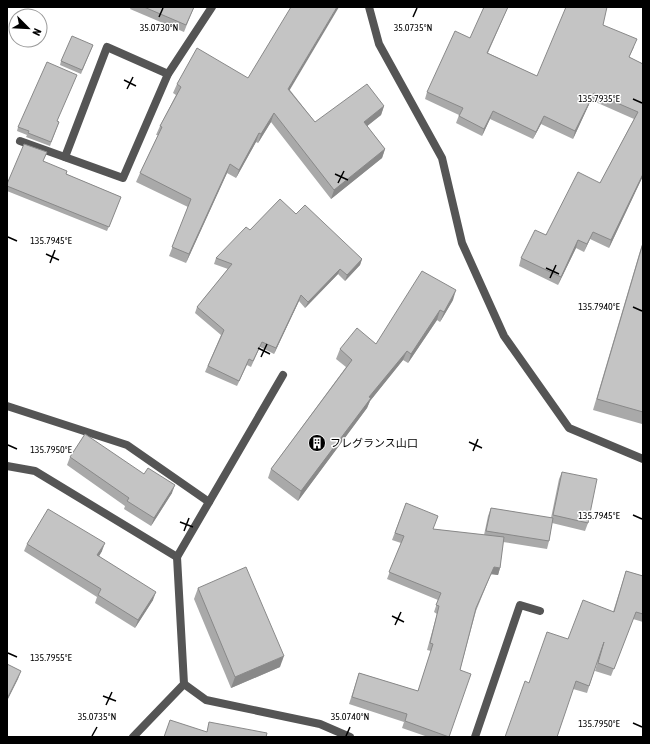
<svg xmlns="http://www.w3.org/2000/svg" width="650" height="744" font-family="'Asap Condensed','Noto Sans JP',sans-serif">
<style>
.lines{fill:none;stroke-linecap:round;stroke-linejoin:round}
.street{stroke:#555;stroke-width:8}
.wall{fill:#a9a9a9}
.shaded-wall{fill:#898989}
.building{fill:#c4c4c4;stroke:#898989}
.ticks{fill:none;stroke:#000;stroke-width:1.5}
.labels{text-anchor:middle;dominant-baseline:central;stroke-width:3;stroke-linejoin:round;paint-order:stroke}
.poi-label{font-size:11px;fill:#000;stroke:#fff;text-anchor:start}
.ticks-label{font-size:10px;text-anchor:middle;fill:#000;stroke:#fff;stroke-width:3;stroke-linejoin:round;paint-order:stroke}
</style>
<rect width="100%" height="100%" fill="#fff"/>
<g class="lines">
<g class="street">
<polyline points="369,7 379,44 442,158 462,243 504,336 569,428 643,459"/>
<polyline points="20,141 123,178 168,74 212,7"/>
<polyline points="65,157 107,47 168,74"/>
<polyline points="7,406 127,445 209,502"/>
<polyline points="7,466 35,471 177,557"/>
<polyline points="184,684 206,700 320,724 350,737"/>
<polyline points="133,737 184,684 177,557 283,375"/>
<polyline points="475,737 520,605 540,611"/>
</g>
</g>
<g class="wall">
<polygon points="131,7 194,7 184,32 130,9"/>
<polygon points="508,7 488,53 537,76 603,25 634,47 629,57 643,64 643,179 642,178 609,248 590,239 584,252 576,248 558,285 519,266 521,258 600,183 634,119 591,100 573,139 541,124 533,139 490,119 482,136 456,123 459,115 425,99 427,92 470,38"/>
<polygon points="93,45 81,74 60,65 61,61"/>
<polygon points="248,78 290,90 315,122 384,106 381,115 367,126 385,149 382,158 331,199 271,122 258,143 256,142 236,178 227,173 186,263 169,256 188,207 136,182 140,173 158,135 156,135 160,126 176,95 173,93 177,84"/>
<polygon points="58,121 59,122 50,146 26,137 27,135 17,131 18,127"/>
<polygon points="43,161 66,174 121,197 107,231 7,191 7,184"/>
<polygon points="296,214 362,259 360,265 345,281 338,274 305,308 299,301 274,354 260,347 251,367 247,365 237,386 205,372 221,335 195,313 197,307 228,269 214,264 216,258 250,230"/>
<polygon points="643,242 643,422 642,424 593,410 640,251"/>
<polygon points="453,300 440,322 437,320 408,363 403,360 370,401 367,408 298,501 268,478 271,469 346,367 336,359 340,349 376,344"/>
<polygon points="70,457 172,493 151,526 124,509 125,506 67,465"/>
<polygon points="562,472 588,523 585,531 552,523 549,541 547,549 503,542 500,568 498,575 491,574 476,611 460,670 449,737 428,737 402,728 404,722 349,704 359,673 418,691 431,651 427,650 437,614 434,612 438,600 387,579 401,543 392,540 406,503 433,529 484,535 488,516 491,508 551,518 559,479"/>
<polygon points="27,544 102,551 99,556 153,600 135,628 95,603 97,597 24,551"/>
<polygon points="626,571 643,576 643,622 633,619 611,676 595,671 600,653 587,693 573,689 568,639 613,612"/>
<polygon points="198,588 280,667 231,688 194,599"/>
</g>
<g class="shaded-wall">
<polygon points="337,7 339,7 285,98 288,89"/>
<polygon points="594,93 591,100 573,139 575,131"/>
<polygon points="384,106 381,115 361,131 364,122"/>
<polygon points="493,111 490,119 482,136 484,129"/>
<polygon points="274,113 271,122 258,143 261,134"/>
<polygon points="544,116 541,124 533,139 536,132"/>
<polygon points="259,133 256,142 236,178 239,170"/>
<polygon points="385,149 382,158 331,199 334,190"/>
<polygon points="230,164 227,173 186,263 189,254"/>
<polygon points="643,174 642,178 609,248 611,240"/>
<polygon points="593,232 590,239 584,252 587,244"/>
<polygon points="578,240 576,248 558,285 561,277"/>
<polygon points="362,259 360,265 345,281 347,275"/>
<polygon points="340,269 338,274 305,308 308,302"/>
<polygon points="456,290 453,300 440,322 444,312"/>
<polygon points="301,295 299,301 274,354 276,348"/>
<polygon points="440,310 437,320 408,363 411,354"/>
<polygon points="407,351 403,360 370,401 367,408 298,501 301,491 369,397"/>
<polygon points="175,485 172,493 151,526 154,518"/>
<polygon points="105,543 102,551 95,563 97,555"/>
<polygon points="494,567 500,568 498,575 491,574 474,615"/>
<polygon points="156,592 153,600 135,628 138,620"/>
<polygon points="284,656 280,667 231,688 235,677"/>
<polygon points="21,671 18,679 7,701 7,699"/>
</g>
<g class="building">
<polygon points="144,7 194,7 186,25"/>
<polygon points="291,7 337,7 288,89 315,122 367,84 384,106 364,122 385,149 334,190 274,113 261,134 259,133 239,170 230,164 189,254 172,247 191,199 140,173 162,127 160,126 181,87 177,84 197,48 248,78"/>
<polygon points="484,7 508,7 487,53 537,76 566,7 607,7 603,25 637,39 629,57 643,64 643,174 611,240 593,232 587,244 578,240 561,277 521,258 535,230 546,235 578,172 600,183 638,112 594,93 575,131 544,116 536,132 493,111 484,129 459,116 463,108 427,92 455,31 470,38"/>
<polygon points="72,36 93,45 82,70 61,61"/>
<polygon points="47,62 77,75 57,121 59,122 51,142 28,133 29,131 18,127"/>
<polygon points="24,144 47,152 43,161 67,171 66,174 121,197 109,227 7,186 7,184"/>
<polygon points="280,199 296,214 305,205 362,259 347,275 340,269 308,302 301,295 276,348 262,342 253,361 249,359 239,381 208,366 224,330 197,307 232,264 216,258 246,227 250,230"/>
<polygon points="643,243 643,412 597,399"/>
<polygon points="422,271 456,290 444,312 440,310 411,354 407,351 369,397 371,398 301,491 271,469 352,360 340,349 357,328 376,344"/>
<polygon points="85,434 144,474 148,468 175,485 154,518 127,501 129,498 70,457"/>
<polygon points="562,472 597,479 588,523 553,515"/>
<polygon points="406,503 438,516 433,529 504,537 500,568 494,567 476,608 460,670 471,674 449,737 405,721 407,714 352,697 359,673 418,691 433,644 430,643 439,606 436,605 441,593 389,572 404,536 395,533"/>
<polygon points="491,508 553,518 549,541 486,531"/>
<polygon points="48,509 105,543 97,555 156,592 138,620 98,595 101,589 27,544"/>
<polygon points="246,567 284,656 235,677 198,588"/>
<polygon points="626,571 643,576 643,614 636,612 614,669 598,663 604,642 589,686 576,681 557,737 505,737 525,681 529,683 547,632 568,639 583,600 614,612"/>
<polygon points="7,664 21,671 7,699"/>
<polygon points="170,720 207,732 209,722 267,733 266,737 164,737"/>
</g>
<path class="ticks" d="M159,17L163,8M413,17L417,8M124,80L136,86M127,89L133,77M633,99L642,103M335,174L348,180M338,183L344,171M8,237L17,241M46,254L59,260M50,263L55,250M546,268L559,274M550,278L556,265M633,307L642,311M258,348L270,354M261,357L267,344M469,442L482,448M8,445L17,449M473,451L478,439M633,515L642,519M180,522L193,527M184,531L189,518M392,616L404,622M395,625L401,612M8,653L17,657M103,696L116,701M106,705L112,692M633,723L642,727M92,736L97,727M346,736L350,727"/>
<defs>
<g id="building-disc" transform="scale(0.9)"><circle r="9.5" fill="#000" stroke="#fff"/><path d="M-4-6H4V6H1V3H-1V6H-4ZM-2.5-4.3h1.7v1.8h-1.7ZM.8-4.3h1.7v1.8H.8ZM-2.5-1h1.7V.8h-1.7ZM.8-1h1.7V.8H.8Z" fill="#fff"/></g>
</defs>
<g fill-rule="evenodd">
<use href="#building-disc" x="317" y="443"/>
</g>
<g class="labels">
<g class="poi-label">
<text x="330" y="443">フレグランス山口</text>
</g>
</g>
<g class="ticks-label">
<text x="159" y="31">35.0730°N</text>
<text x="413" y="31">35.0735°N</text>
<text x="599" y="102">135.7935°E</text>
<text x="51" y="244">135.7945°E</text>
<text x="599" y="310">135.7940°E</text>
<text x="51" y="453">135.7950°E</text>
<text x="599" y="519">135.7945°E</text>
<text x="51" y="661">135.7955°E</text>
<text x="97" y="720">35.0735°N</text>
<text x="350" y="720">35.0740°N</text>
<text x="599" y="727">135.7950°E</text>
</g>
<rect width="650" height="744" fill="none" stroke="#000000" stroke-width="16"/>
<g transform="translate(28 28) rotate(114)"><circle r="19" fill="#ffffff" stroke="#999999"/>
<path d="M0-3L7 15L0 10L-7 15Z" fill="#000000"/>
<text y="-6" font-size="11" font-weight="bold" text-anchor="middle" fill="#000000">N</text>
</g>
</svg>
